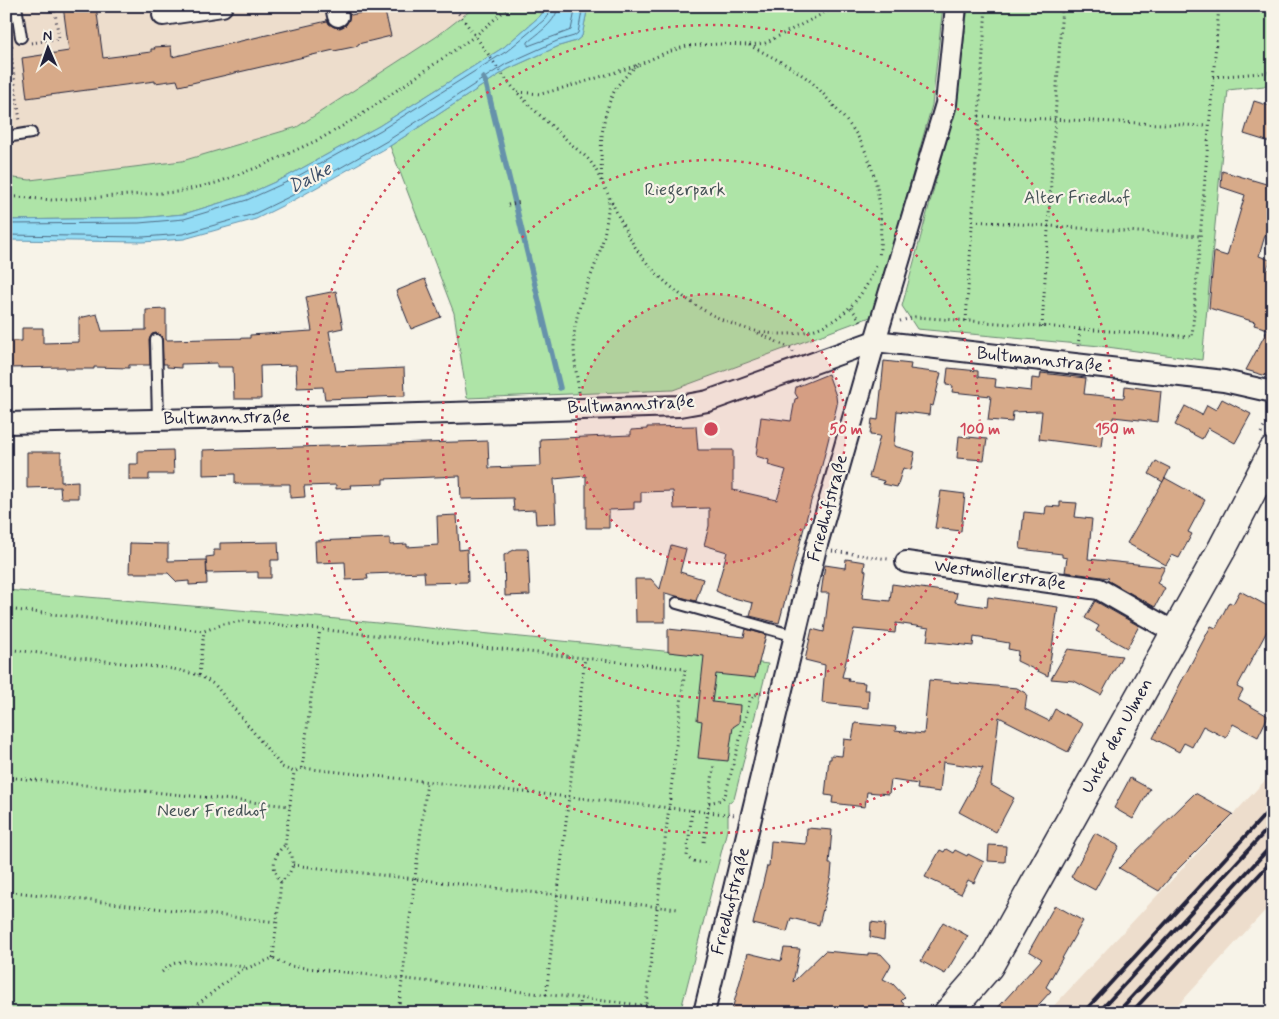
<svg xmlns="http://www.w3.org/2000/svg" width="1279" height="1019" font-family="Mynerve,sans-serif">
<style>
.built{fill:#edddcc}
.green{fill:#aee4a7;stroke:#688371}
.water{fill:#93dcf5;stroke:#6692ab}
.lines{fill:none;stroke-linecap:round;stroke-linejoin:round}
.shore{stroke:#4f6c85;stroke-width:1}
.stream{stroke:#6692ab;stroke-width:5.5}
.building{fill:#d7aa89;stroke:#22223b}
.lane-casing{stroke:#22223b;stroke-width:14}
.street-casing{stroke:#22223b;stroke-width:24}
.secondary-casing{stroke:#22223b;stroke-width:31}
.path{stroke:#22223b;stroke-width:3;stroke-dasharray:1 4;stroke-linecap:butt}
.lane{stroke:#f7f3e8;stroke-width:10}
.street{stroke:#f7f3e8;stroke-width:20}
.secondary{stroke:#f7f3e8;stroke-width:28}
.rail{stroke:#22223b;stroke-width:4}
.ring{fill:none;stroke:#d1495b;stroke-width:2.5;stroke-dasharray:2.5 5}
.labels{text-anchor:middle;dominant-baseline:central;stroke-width:4.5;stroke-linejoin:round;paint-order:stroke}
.park-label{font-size:18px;fill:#455256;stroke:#f7f3e8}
.street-label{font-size:18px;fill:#22223b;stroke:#f7f3e8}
.water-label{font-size:19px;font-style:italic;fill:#3e506a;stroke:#f7f3e8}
.centre{fill:#d1495b;stroke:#f7f3e8;stroke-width:2.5}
.ring-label{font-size:15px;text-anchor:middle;font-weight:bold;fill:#d1495b;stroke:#f7f3e8;stroke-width:4.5;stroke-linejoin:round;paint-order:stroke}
</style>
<rect width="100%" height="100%" fill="#f7f3e8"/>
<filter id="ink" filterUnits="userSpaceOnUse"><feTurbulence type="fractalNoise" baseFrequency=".02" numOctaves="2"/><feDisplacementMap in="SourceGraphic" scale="10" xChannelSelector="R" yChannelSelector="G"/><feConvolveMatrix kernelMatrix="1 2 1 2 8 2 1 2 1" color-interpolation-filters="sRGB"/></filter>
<g filter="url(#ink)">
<g class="built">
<polygon points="6,6 350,6 358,44 391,36 384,6 476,6 436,37 298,127 182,161 30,180 6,177"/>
<polygon points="1273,772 1273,902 1171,1013 1047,1013"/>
</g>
<g class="green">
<polygon points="476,6 548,6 540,16 504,47 379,126 286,177 246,195 184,214 139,218 6,220 6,177 30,180 182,161 297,127 436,37"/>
<polygon points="588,6 943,6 932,105 873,316 673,390 467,398 454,313 390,146 508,69 559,46 576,41 582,36"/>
<polygon points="968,6 1273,6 1273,85 1228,90 1202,360 1100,346 917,329 902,306 956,106"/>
<polygon points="6,590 296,615 684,653 768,664 734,799 728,803 728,826 680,1013 6,1013"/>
</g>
<polygon class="water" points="548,6 588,6 582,36 576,41 559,46 508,69 390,146 296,199 256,219 184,239 143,242 6,240 6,220 139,218 184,214 246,195 286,177 379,126 504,47 540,16"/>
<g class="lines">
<g class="shore">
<path d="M558,6C557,22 538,33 528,42V46L571,30L576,6"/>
<polyline points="6,224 139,223 184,219 247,200 289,181 381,130 507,51 544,20 551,11 552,6"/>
<polyline points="6,235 143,237 183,234 254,214 293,195 387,141 506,64 557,41 574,36 578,33 583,6"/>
</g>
<polyline class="stream" points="483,78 486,83 560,388"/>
</g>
<g class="building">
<polygon points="63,6 96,6 103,58 151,52 151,49 155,49 154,47 171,46 172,57 327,21 327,19 329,24 334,27 340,28 346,25 349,19 350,14 351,15 384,8 391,36 358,44 358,46 334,51 334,50 179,86 177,80 155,83 155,81 27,98 22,58 69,51"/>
<polygon points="1254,101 1273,107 1273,143 1244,134"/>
<polygon points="1222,171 1273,186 1273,208 1259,256 1270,260 1267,269 1273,271 1273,378 1246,370 1268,329 1254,325 1255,322 1209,308 1214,252 1227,256 1245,195 1221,187"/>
<polygon points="425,279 441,317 411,329 396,291"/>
<polygon points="336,291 343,328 329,331 336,371 404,368 405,396 325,399 323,387 297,388 296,365 260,366 261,399 234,399 233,367 217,367 217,363 181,364 181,368 167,367 167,364 163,364 162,337 156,333 152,334 149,340 150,365 129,365 129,368 94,367 94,369 65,369 65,367 6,368 6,341 22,341 22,328 43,328 43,343 79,342 79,318 97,314 102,331 146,330 146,310 166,309 166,340 250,338 250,335 312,331 306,297"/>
<polygon points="884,361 911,364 910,369 941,373 933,406 930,405 929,415 897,411 894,446 915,452 911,470 903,468 897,487 883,484 884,481 869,477 880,436 870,435 872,419 878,420"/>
<polygon points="948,368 978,371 978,377 996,379 995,387 1031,391 1032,378 1040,379 1041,373 1086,378 1084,394 1124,398 1125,386 1161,391 1158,422 1113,417 1113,421 1104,420 1101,447 1039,439 1042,411 1013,412 1012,422 988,420 991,396 952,392 953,386 946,385"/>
<polygon points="828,374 836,396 837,405 817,485 811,501 779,623 750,616 753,603 726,596 716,591 727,552 704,545 709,526 709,508 674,509 673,491 641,492 641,502 634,502 634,509 609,510 609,528 586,528 586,476 554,479 556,523 536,524 535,510 514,511 513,498 461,499 460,476 383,479 383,484 350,485 351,488 336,489 336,485 304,486 305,497 290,498 290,484 235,484 235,474 203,475 203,450 488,441 489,468 541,466 540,439 631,435 631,430 647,429 647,427 696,426 698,450 733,450 733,490 777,500 786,470 768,465 769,460 756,456 761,417 791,421 795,399 798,398 795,393 796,387"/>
<polygon points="1222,399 1251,414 1235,443 1208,428 1202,439 1175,425 1185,406 1202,415 1207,405 1216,410"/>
<polygon points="959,436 987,439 984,460 957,458"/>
<polygon points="173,450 174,474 149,474 149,480 129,480 129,464 138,464 138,451"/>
<polygon points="27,452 61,452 61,482 78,481 78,498 61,498 60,487 27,488"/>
<polygon points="1156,461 1170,468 1163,482 1149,474"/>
<polygon points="1165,478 1205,500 1188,532 1192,534 1179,558 1172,555 1166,565 1127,543"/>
<polygon points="941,491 965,494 961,531 935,528"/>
<polygon points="1060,502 1077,503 1075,517 1092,519 1088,559 1165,567 1157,583 1165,588 1155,607 1107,580 1109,578 1065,572 1067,558 1062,557 1062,554 1020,549 1024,512 1045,514 1046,506 1060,507"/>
<polygon points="457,515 459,550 467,549 468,582 425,583 424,572 367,574 368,579 346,580 345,562 316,563 315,541 390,538 390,545 407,544 407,547 438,545 437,516"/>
<polygon points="278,542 279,560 271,560 271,578 258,578 258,572 207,573 206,557 214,556 214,550 220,550 220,543"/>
<polygon points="130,543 168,544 168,561 206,560 207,584 189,585 189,581 177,582 168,573 129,573"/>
<polygon points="671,545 686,549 680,572 703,579 696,601 665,593 665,622 636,622 635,579 651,579 660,589"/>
<polygon points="516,549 528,549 530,595 505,596 504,555"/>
<polygon points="846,559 865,562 864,570 866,571 862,598 890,601 892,584 957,593 955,602 987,607 988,597 1058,607 1048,676 1017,661 1018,651 1008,649 1009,643 974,637 973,646 927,641 929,628 896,623 895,633 854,629 842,677 849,678 848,681 865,683 864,690 869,690 868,708 822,703 825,665 805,660 812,629 824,632 829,593 821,593 825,565 845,568"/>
<polygon points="1240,591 1273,609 1273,620 1237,687 1243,690 1238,699 1268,716 1258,737 1233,724 1226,738 1203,726 1192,747 1184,743 1179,752 1153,738 1178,690 1177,690 1211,626 1216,628 1229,602 1233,604"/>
<polygon points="1095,601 1139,626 1127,648 1096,631 1099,626 1085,618"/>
<polygon points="668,629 744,637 746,629 766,635 755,678 716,674 712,702 740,705 739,723 733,727 728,761 698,758 702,721 697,720 704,656 668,652"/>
<polygon points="1068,649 1122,656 1101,695 1074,681 1051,679"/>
<polygon points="929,680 1017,688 1027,694 1025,709 1049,721 1055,709 1083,724 1068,752 999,717 991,785 1014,798 996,832 959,812 983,768 943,762 940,792 917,789 918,784 891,780 889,794 867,792 865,807 832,803 833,796 825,795 829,759 831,759 831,755 842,756 844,739 852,740 855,723 896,727 895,731 924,734"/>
<polygon points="1130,778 1150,789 1133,819 1114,808"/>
<polygon points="1195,793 1233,814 1173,874 1159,891 1119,868"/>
<polygon points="807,828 832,830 829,864 832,864 831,876 819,925 791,918 787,932 753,924 767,866 769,866 771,841 806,844"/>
<polygon points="1095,833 1119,846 1095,890 1071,877"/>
<polygon points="989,845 1006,846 1005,862 988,861"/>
<polygon points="946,849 953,853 955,850 967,856 968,854 984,862 974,883 968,880 961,894 925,877 940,850 944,852"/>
<polygon points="1055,905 1083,921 1046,987 1051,991 1031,1013 993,1013 1042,959 1029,951"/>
<polygon points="871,922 885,924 884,940 870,937"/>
<polygon points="943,922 968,936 945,974 921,961"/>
<polygon points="784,948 800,949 793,982 825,951 868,955 868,953 881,954 891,965 883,979 893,984 905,997 901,1001 912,1013 731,1013 748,953 781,961"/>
</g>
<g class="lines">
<g class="lane-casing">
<g id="lane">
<polyline points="16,6 21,37"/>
<polyline points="6,137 31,133"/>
<polyline points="156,340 158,420"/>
<polyline points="677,603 795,636"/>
</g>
</g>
<g class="street-casing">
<g id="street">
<polyline points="336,6 338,16"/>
<polyline points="163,15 222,6"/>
<polyline points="6,423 352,416 680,406 708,401 875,341 1224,381 1273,392"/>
<polyline points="906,562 1099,589 1174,632"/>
<polyline points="704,1013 816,548 875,341 946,104 956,6"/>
</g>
</g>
<g class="secondary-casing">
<polyline id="secondary" points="948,1013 989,966 1223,547 1273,451"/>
</g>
<g class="path">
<path d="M452,6C459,13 465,22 471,30C486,50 499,72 516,91C533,110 552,126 570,143C577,150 587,156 592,164C597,170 599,178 603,184C616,210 628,241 647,263C710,336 832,377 877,264"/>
<polyline points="31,43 59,39 54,6"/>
<path d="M749,45C770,56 791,66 809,80C820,89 829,101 838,111C844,118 850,125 855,132C879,170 884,215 879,258"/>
<polyline points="13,46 10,47 20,121"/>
<polyline points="1213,77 1273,72"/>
<polyline points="518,92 541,94 581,83 638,65 665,53 687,46 718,44 749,45 765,43 838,6"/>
<polyline points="979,116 1208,126"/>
<path d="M602,181C600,149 600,117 616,88C621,80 630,72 637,65"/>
<polyline points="6,196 52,200 177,192 216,183 261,166 320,139 358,117 475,36 510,6"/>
<polyline points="508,205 521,202"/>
<polyline points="973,221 1200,236"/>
<polyline points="851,308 861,321"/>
<polyline points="900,321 915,317 1192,337 1219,6"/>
<polyline points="966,321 986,6"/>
<polyline points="1042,327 1062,6"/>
<polyline points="758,333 792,349 793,352"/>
<polyline points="1078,346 1080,330"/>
<path d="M579,392C576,371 572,349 575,327C579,301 591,278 599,254C605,235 608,216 609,197"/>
<polyline points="1261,433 1273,410"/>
<polyline points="832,551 888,559"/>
<polyline points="6,609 204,631 224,624 244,621 685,669 645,1013"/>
<polyline points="6,649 173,669 199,675 215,685 282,767 294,772 302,768 735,815"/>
<polyline points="199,675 204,631"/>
<polyline points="302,768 320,629"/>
<polyline points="6,777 290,806"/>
<polyline points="709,803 721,800 725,796 750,701 754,695 763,693"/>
<path d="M692,810L687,856C691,863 701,862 709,863"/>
<polyline points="704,842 714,764"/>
<polyline points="293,865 678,909"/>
<path d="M281,882C270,869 273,855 285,845"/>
<polyline points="6,891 277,922"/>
<polyline points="273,958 281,882 289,874 293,865 292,856 285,845 294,772"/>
<polyline points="162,972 172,964 184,961 247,967"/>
<polyline points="546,995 585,657"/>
<polyline points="186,1013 240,971 273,958 289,966 686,1010"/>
<polyline points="398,1013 427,782"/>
<polyline points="578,1013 580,998"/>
<polyline points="919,1013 926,1006"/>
</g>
<use href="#lane" class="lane"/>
<use href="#street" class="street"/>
<use href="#secondary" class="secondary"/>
<g class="rail">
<polyline points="1083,1013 1273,806"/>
<polyline points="1098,1013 1273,823"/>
<polyline points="1117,1013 1273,844"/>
<polyline points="1131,1013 1273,860"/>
</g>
</g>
</g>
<circle cx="711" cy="429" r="135" fill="#d1495b" fill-opacity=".12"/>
<g class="ring">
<circle cx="711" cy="429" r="135"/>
<circle cx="711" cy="429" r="269"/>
<circle cx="711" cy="429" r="404"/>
</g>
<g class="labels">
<g class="park-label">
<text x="685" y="190">Riegerpark</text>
<text x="1077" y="198">Alter Friedhof</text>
<text x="212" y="811">Neuer Friedhof</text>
</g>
<g class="street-label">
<text transform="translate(1040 360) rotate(6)">Bultmannstraße</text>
<text transform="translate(631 405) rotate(-3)">Bultmannstraße</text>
<text transform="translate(227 418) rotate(-1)">Bultmannstraße</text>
<text transform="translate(828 508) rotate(-75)">Friedhofstraße</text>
<text transform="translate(1000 575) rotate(8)">Westmöllerstraße</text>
<text transform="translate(1117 736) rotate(-61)">Unter den Ulmen</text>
<text transform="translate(731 901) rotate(-76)">Friedhofstraße</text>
</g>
<g class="water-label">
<text transform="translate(310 178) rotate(-27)">Dalke</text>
</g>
</g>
<circle cx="711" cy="429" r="8" class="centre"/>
<g class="ring-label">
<text x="846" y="434">50 m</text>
<text x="980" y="434">100 m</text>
<text x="1115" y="434">150 m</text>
</g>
<rect width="1279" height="1019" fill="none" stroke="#f7f3e8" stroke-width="25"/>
<rect x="12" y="12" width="1254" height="994" fill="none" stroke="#22223b" stroke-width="2" filter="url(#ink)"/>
<g transform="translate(48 48) rotate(358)" stroke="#f7f3e8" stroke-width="4" paint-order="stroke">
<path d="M0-4L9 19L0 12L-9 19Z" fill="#22223b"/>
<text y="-8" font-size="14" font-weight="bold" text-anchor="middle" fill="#22223b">N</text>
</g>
</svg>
